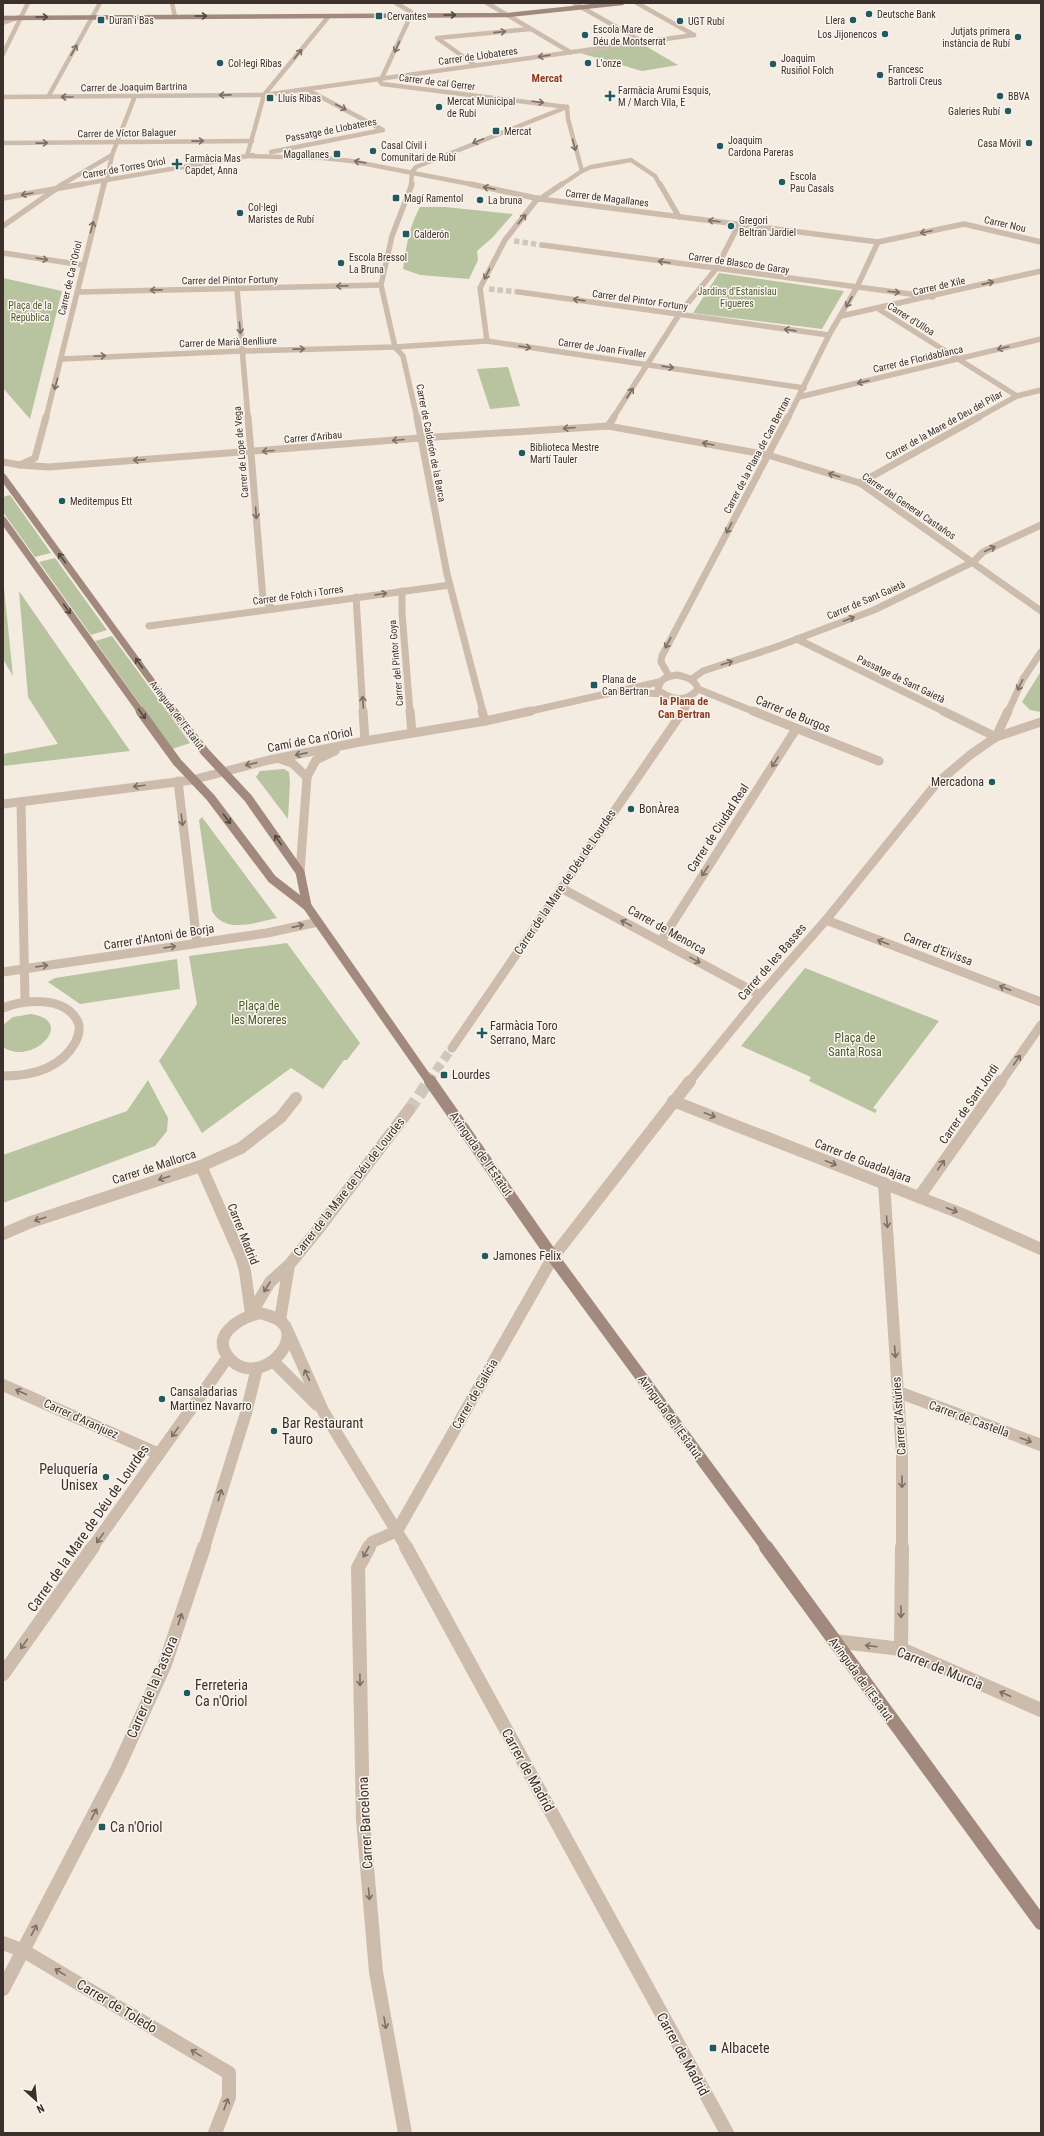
<svg xmlns="http://www.w3.org/2000/svg" width="1044" height="2136" font-family="'Roboto Condensed',sans-serif">
<style>
.green{fill:#b8c4a0}
.lines{fill:none;stroke-linecap:round;stroke-linejoin:round}
.street-tunnel-far2{stroke:#cfc6bd;stroke-width:5.5;stroke-dasharray:5.5 3;stroke-linecap:butt}
.street-tunnel-far1{stroke:#cfc6bd;stroke-width:9;stroke-dasharray:9 4.5;stroke-linecap:butt}
.street-tunnel{stroke:#cfc6bd;stroke-width:12;stroke-dasharray:12 5.5;stroke-linecap:butt}
.street-far5{stroke:#cdbbac;stroke-width:4.5}
.street-far4{stroke:#cdbbac;stroke-width:5.5}
.street-far3{stroke:#cdbbac;stroke-width:7}
.street-far2{stroke:#cdbbac;stroke-width:9}
.street-far1{stroke:#cdbbac;stroke-width:12}
.street{stroke:#cdbbac;stroke-width:14}
.secondary-far4{stroke:#a18a7d;stroke-width:4.5}
.secondary-far3{stroke:#a18a7d;stroke-width:7}
.secondary-far2{stroke:#a18a7d;stroke-width:9}
.secondary-far1{stroke:#a18a7d;stroke-width:12}
.secondary{stroke:#a18a7d;stroke-width:14}
.oneway{stroke:#544640}
.oneway2{stroke:#7d6f65}
.poi-dot{fill:#1f5a5e;stroke:#fbf5ee;stroke-width:1.5}
.labels{text-anchor:middle;dominant-baseline:central;stroke-width:3;stroke-linejoin:round;paint-order:stroke}
.far-poi-label{font-size:10px;fill:#3b302b;stroke:#fbf5ee;text-anchor:start}
.far-street-label{font-size:10px;fill:#3b302b;stroke:#fbf5ee}
.far-park-label{font-size:10px;fill:#4a5a2e;stroke:#fbf5ee}
.far-neighbourhood-label{font-size:11px;font-weight:bold;fill:#8c3b22;stroke:#fbf5ee}
.street-label{font-size:12px;fill:#3b302b;stroke:#fbf5ee}
.poi-label{font-size:12px;fill:#3b302b;stroke:#fbf5ee;text-anchor:start}
.park-label{font-size:12px;fill:#4a5a2e;stroke:#fbf5ee}
.near-poi-label{font-size:14px;fill:#3b302b;stroke:#fbf5ee;text-anchor:start}
.near-street-label{font-size:14px;fill:#3b302b;stroke:#fbf5ee}
</style>
<rect width="100%" height="100%" fill="#f4ebe1"/>
<g class="green">
<polygon points="642,44 678,65 642,71 580,53"/>
<path d="M420,207H445L513,214L492,238L477,251L478,260L469,279L420,275L403,269C406,247 409,227 420,207Z"/>
<polygon points="719,273 844,291 822,329 693,313"/>
<polygon points="3,278 62,291 30,419 3,388"/>
<polygon points="508,367 520,406 490,409 477,369"/>
<polygon points="10,495 51,553 35,557 3,512 3,497"/>
<polygon points="55,558 107,630 91,635 39,562"/>
<polygon points="3,578 13,676 3,659"/>
<polygon points="19,591 130,751 3,766 3,754 58,744 28,697"/>
<polygon points="112,636 190,743 172,749 95,641"/>
<polygon points="1041,671 1041,712 1030,710 1022,702"/>
<polygon points="284,769 289,772 290,782 288,819 256,777 260,771"/>
<path d="M202,817L277,918C256,922 225,935 212,911L199,820Z"/>
<polygon points="287,943 360,1043 347,1060 344,1060 323,1089 291,1068 202,1133 159,1061 197,1004 189,956"/>
<polygon points="177,959 180,989 80,1004 48,982 55,978"/>
<polygon points="805,968 939,1021 873,1108 877,1110 875,1113 809,1081 811,1077 741,1046"/>
<path d="M31,1014C78,1021 31,1067 3,1047V1025L13,1017Z"/>
<polygon points="148,1080 168,1118 167,1131 155,1146 3,1203 3,1155 127,1111"/>
</g>
<g class="lines">
<g class="street-tunnel-far2">
<polyline points="514,241 542,245"/>
<polyline points="489,289 519,292"/>
</g>
<polyline class="street-tunnel-far1" points="428,1082 452,1048"/>
<polyline class="street-tunnel" points="409,1110 429,1081"/>
<g class="street-far5">
<polyline points="172,3 175,17"/>
<polyline points="396,3 411,12 411,15 380,82 382,84 567,107"/>
<polyline points="487,3 570,52"/>
<polyline points="574,3 643,42"/>
<polyline points="637,3 694,35"/>
<polyline points="3,23 20,17"/>
<polyline points="3,54 28,3"/>
<polyline points="475,65 437,38 530,29"/>
<polyline points="3,97 264,95 694,35"/>
<polyline points="48,97 100,3"/>
<polyline points="3,143 252,141"/>
<polyline points="271,152 383,130 306,89"/>
<polyline points="247,156 323,158 351,161 475,185"/>
<polyline points="247,156 264,95 329,16"/>
<polyline points="582,171 591,167 631,160 655,176 660,185"/>
<polyline points="412,172 416,167 567,107"/>
<polyline points="61,185 112,155"/>
<polyline points="77,185 253,155"/>
<polyline points="103,185 107,180 112,155 135,96"/>
<polyline points="411,185 412,172"/>
<polyline points="561,185 582,171 568,119 567,107"/>
</g>
<g class="street-far4">
<polyline points="412,184 392,236 381,285 395,347 403,356 417,418"/>
<polyline points="470,184 540,199 878,242 964,224 1041,242"/>
<polyline points="660,184 679,217"/>
<polyline points="3,198 83,184"/>
<polyline points="540,199 562,184"/>
<polyline points="3,226 63,184"/>
<polyline points="542,245 933,297"/>
<polyline points="3,253 83,265"/>
<polyline points="237,289 248,418"/>
<polyline points="79,292 381,285"/>
<polyline points="519,292 829,335"/>
<polyline points="877,308 1017,396"/>
<polyline points="841,316 1041,271"/>
<polyline points="487,341 480,288 505,240 538,198"/>
<polyline points="61,359 242,351 395,347 487,341 804,388"/>
<polyline points="799,397 1041,339"/>
<polyline points="46,418 104,184"/>
<polyline points="613,418 682,310 716,269 739,224"/>
<polyline points="788,418 829,335 857,287 878,242"/>
<polyline points="977,418 1017,396 1041,390"/>
</g>
<g class="street-far3">
<polyline points="248,417 263,599 273,609"/>
<polyline points="417,417 447,574 483,712"/>
<polyline points="608,426 614,417"/>
<polyline points="3,462 20,465 35,458 46,417"/>
<polyline points="20,465 49,467 420,438 608,426 768,455 860,483 1041,611"/>
<polyline points="860,483 979,417"/>
<polyline points="402,591 402,613 410,712"/>
<polyline points="356,597 363,712"/>
<polyline points="149,626 450,585"/>
<polyline points="797,639 945,712"/>
<path d="M677,675C686,677 695,679 698,689C687,703 671,700 658,690C660,678 666,677 677,675Z"/>
<polyline points="669,676 661,662 662,656 788,417"/>
<polyline points="692,679 703,671 776,647 874,610 973,562 983,552 1041,525"/>
<polyline points="698,689 755,712"/>
<polyline points="627,692 663,694"/>
<polyline points="526,712 659,682"/>
<polyline points="683,712 688,704 687,698"/>
<polyline points="1008,712 1023,679 1041,652"/>
</g>
<g class="street-far2">
<polyline points="363,711 365,741"/>
<polyline points="410,711 412,733"/>
<polyline points="482,711 485,721"/>
<polyline points="753,711 879,761"/>
<polyline points="943,711 996,737 1008,711"/>
<polyline points="280,759 292,763 307,777"/>
<polyline points="178,781 197,943"/>
<polyline points="21,802 25,1000"/>
<polyline points="3,804 192,780 269,760 365,741 485,721 531,711"/>
<polyline points="300,872 307,777 316,760 335,751"/>
<polyline points="561,888 760,995"/>
<polyline points="826,920 1041,1002"/>
<polyline points="661,941 796,729"/>
<polyline points="3,972 267,933 318,922"/>
<path d="M3,1008C25,999 66,996 78,1022C81,1029 78,1037 75,1043C60,1069 30,1076 3,1076"/>
<polyline points="452,1048 683,711"/>
<polyline points="689,1082 760,995 826,920 936,784 970,755 996,737 1041,722"/>
<polyline points="1001,1082 1041,1025"/>
</g>
<g class="street-far1">
<polyline points="673,1101 962,1214 1041,1249"/>
<polyline points="201,1166 241,1257 245,1271 251,1314"/>
<polyline points="884,1183 902,1454 902,1548"/>
<polyline points="919,1197 1001,1081"/>
<polyline points="3,1234 31,1222 201,1166 241,1148 281,1117 296,1098"/>
<path d="M260,1313C266,1315 272,1316 277,1319C309,1336 261,1389 231,1360C207,1336 240,1318 260,1313Z"/>
<polyline points="251,1314 270,1282 289,1265 316,1232 409,1110"/>
<polyline points="280,1320 289,1265"/>
<polyline points="288,1332 323,1411 407,1548"/>
<polyline points="274,1362 317,1405"/>
<polyline points="3,1385 159,1454"/>
<polyline points="898,1392 1041,1445"/>
<polyline points="397,1531 553,1257 690,1081"/>
<polyline points="92,1548 228,1357"/>
<polyline points="204,1548 246,1413 257,1368"/>
<polyline points="369,1548 372,1542 397,1531"/>
</g>
<g class="street">
<polyline points="369,1547 358,1568 363,1820 376,1972 405,2133"/>
<polyline points="406,1547 727,2133"/>
<polyline points="834,1641 901,1649 1041,1710"/>
<polyline points="901,1649 902,1547"/>
<polyline points="3,1674 93,1547"/>
<polyline points="3,1943 24,1951 229,2073 229,2097 215,2133"/>
<polyline points="3,1989 117,1770 165,1664 204,1547"/>
</g>
<polyline class="secondary-far4" points="3,18 507,15 622,3"/>
<g class="secondary-far3">
<polyline points="3,477 174,712"/>
<polyline points="3,520 141,712"/>
</g>
<g class="secondary-far2">
<polyline points="140,711 177,762 211,798 272,879 307,906 430,1082"/>
<polyline points="173,711 205,752 248,798 300,872 307,906"/>
</g>
<polyline class="secondary-far1" points="430,1081 553,1257 767,1548"/>
<polyline class="secondary" points="766,1547 1041,1923"/>
</g>
<defs><path id="oneway-shaft" d="M-6 0H5M1.5-3L5.5 0L1.5 3" fill="none" stroke-width="1.6" stroke-linecap="round" stroke-linejoin="round"/></defs>
<g class="oneway">
<use href="#oneway-shaft" transform="translate(450 15)"/>
<use href="#oneway-shaft" transform="translate(201 16)"/>
<use href="#oneway-shaft" transform="translate(42 17)"/>
<use href="#oneway-shaft" transform="translate(62 558) rotate(-126)"/>
<use href="#oneway-shaft" transform="translate(67 609) rotate(54)"/>
<use href="#oneway-shaft" transform="translate(139 663) rotate(-126)"/>
<use href="#oneway-shaft" transform="translate(142 714) rotate(54)"/>
<use href="#oneway-shaft" transform="translate(227 819) rotate(53)"/>
<use href="#oneway-shaft" transform="translate(278 840) rotate(-125)"/>
</g>
<g class="oneway2">
<use href="#oneway-shaft" transform="translate(500 32) rotate(-6)"/>
<use href="#oneway-shaft" transform="translate(397 47) rotate(114)"/>
<use href="#oneway-shaft" transform="translate(74 50) rotate(-61)"/>
<use href="#oneway-shaft" transform="translate(298 54) rotate(-51)"/>
<use href="#oneway-shaft" transform="translate(544 56) rotate(172)"/>
<use href="#oneway-shaft" transform="translate(225 95) rotate(179)"/>
<use href="#oneway-shaft" transform="translate(67 97) rotate(180)"/>
<use href="#oneway-shaft" transform="translate(538 102) rotate(7)"/>
<use href="#oneway-shaft" transform="translate(341 107) rotate(28)"/>
<use href="#oneway-shaft" transform="translate(198 141) rotate(-1)"/>
<use href="#oneway-shaft" transform="translate(478 141) rotate(158)"/>
<use href="#oneway-shaft" transform="translate(42 143) rotate(-1)"/>
<use href="#oneway-shaft" transform="translate(574 145) rotate(75)"/>
<use href="#oneway-shaft" transform="translate(360 162) rotate(-170)"/>
<use href="#oneway-shaft" transform="translate(489 188) rotate(-168)"/>
<use href="#oneway-shaft" transform="translate(27 194) rotate(170)"/>
<use href="#oneway-shaft" transform="translate(522 219) rotate(-51)"/>
<use href="#oneway-shaft" transform="translate(714 221) rotate(-173)"/>
<use href="#oneway-shaft" transform="translate(92 227) rotate(-75)"/>
<use href="#oneway-shaft" transform="translate(926 232) rotate(168)"/>
<use href="#oneway-shaft" transform="translate(42 259) rotate(9)"/>
<use href="#oneway-shaft" transform="translate(664 262) rotate(-172)"/>
<use href="#oneway-shaft" transform="translate(487 274) rotate(117)"/>
<use href="#oneway-shaft" transform="translate(988 283) rotate(-13)"/>
<use href="#oneway-shaft" transform="translate(342 286) rotate(178)"/>
<use href="#oneway-shaft" transform="translate(156 290) rotate(179)"/>
<use href="#oneway-shaft" transform="translate(894 292) rotate(7)"/>
<use href="#oneway-shaft" transform="translate(579 300) rotate(-172)"/>
<use href="#oneway-shaft" transform="translate(849 302) rotate(119)"/>
<use href="#oneway-shaft" transform="translate(240 328) rotate(85)"/>
<use href="#oneway-shaft" transform="translate(790 330) rotate(-172)"/>
<use href="#oneway-shaft" transform="translate(525 347) rotate(8)"/>
<use href="#oneway-shaft" transform="translate(1003 348) rotate(166)"/>
<use href="#oneway-shaft" transform="translate(299 349) rotate(-1)"/>
<use href="#oneway-shaft" transform="translate(100 356) rotate(-3)"/>
<use href="#oneway-shaft" transform="translate(668 367) rotate(8)"/>
<use href="#oneway-shaft" transform="translate(863 382) rotate(167)"/>
<use href="#oneway-shaft" transform="translate(56 384) rotate(105)"/>
<use href="#oneway-shaft" transform="translate(630 393) rotate(-57)"/>
<use href="#oneway-shaft" transform="translate(569 428) rotate(175)"/>
<use href="#oneway-shaft" transform="translate(398 440) rotate(175)"/>
<use href="#oneway-shaft" transform="translate(708 444) rotate(-170)"/>
<use href="#oneway-shaft" transform="translate(268 451) rotate(175)"/>
<use href="#oneway-shaft" transform="translate(139 460) rotate(176)"/>
<use href="#oneway-shaft" transform="translate(834 475) rotate(-163)"/>
<use href="#oneway-shaft" transform="translate(256 513) rotate(86)"/>
<use href="#oneway-shaft" transform="translate(729 528) rotate(118)"/>
<use href="#oneway-shaft" transform="translate(990 549) rotate(-25)"/>
<use href="#oneway-shaft" transform="translate(381 594) rotate(-8)"/>
<use href="#oneway-shaft" transform="translate(849 619) rotate(-21)"/>
<use href="#oneway-shaft" transform="translate(668 643) rotate(118)"/>
<use href="#oneway-shaft" transform="translate(727 663) rotate(-18)"/>
<use href="#oneway-shaft" transform="translate(1020 685) rotate(116)"/>
<use href="#oneway-shaft" transform="translate(363 702) rotate(-94)"/>
<use href="#oneway-shaft" transform="translate(301 754) rotate(169)"/>
<use href="#oneway-shaft" transform="translate(775 762) rotate(123)"/>
<use href="#oneway-shaft" transform="translate(251 764) rotate(167)"/>
<use href="#oneway-shaft" transform="translate(139 786) rotate(173)"/>
<use href="#oneway-shaft" transform="translate(182 820) rotate(82)"/>
<use href="#oneway-shaft" transform="translate(705 871) rotate(123)"/>
<use href="#oneway-shaft" transform="translate(626 923) rotate(-152)"/>
<use href="#oneway-shaft" transform="translate(298 926) rotate(-13)"/>
<use href="#oneway-shaft" transform="translate(883 942) rotate(-159)"/>
<use href="#oneway-shaft" transform="translate(170 947) rotate(-8)"/>
<use href="#oneway-shaft" transform="translate(695 960) rotate(29)"/>
<use href="#oneway-shaft" transform="translate(42 966) rotate(-8)"/>
<use href="#oneway-shaft" transform="translate(1005 988) rotate(-159)"/>
<use href="#oneway-shaft" transform="translate(1017 1060) rotate(-55)"/>
<use href="#oneway-shaft" transform="translate(710 1115) rotate(21)"/>
<use href="#oneway-shaft" transform="translate(831 1163) rotate(21)"/>
<use href="#oneway-shaft" transform="translate(941 1165) rotate(-55)"/>
<use href="#oneway-shaft" transform="translate(164 1178) rotate(162)"/>
<use href="#oneway-shaft" transform="translate(952 1210) rotate(21)"/>
<use href="#oneway-shaft" transform="translate(40 1219) rotate(162)"/>
<use href="#oneway-shaft" transform="translate(887 1222) rotate(86)"/>
<use href="#oneway-shaft" transform="translate(267 1287) rotate(122)"/>
<use href="#oneway-shaft" transform="translate(895 1352) rotate(86)"/>
<use href="#oneway-shaft" transform="translate(307 1375) rotate(-115)"/>
<use href="#oneway-shaft" transform="translate(21 1392) rotate(-156)"/>
<use href="#oneway-shaft" transform="translate(175 1432) rotate(125)"/>
<use href="#oneway-shaft" transform="translate(1026 1440) rotate(20)"/>
<use href="#oneway-shaft" transform="translate(902 1482) rotate(90)"/>
<use href="#oneway-shaft" transform="translate(220 1495) rotate(-73)"/>
<use href="#oneway-shaft" transform="translate(100 1538) rotate(125)"/>
<use href="#oneway-shaft" transform="translate(366 1552) rotate(119)"/>
<use href="#oneway-shaft" transform="translate(901 1612) rotate(90)"/>
<use href="#oneway-shaft" transform="translate(180 1619) rotate(-72)"/>
<use href="#oneway-shaft" transform="translate(24 1644) rotate(125)"/>
<use href="#oneway-shaft" transform="translate(871 1646) rotate(-173)"/>
<use href="#oneway-shaft" transform="translate(360 1680) rotate(89)"/>
<use href="#oneway-shaft" transform="translate(1005 1694) rotate(-157)"/>
<use href="#oneway-shaft" transform="translate(94 1814) rotate(-63)"/>
<use href="#oneway-shaft" transform="translate(369 1894) rotate(85)"/>
<use href="#oneway-shaft" transform="translate(34 1930) rotate(-63)"/>
<use href="#oneway-shaft" transform="translate(60 1972) rotate(-149)"/>
<use href="#oneway-shaft" transform="translate(385 2023) rotate(80)"/>
<use href="#oneway-shaft" transform="translate(196 2053) rotate(-149)"/>
<use href="#oneway-shaft" transform="translate(226 2104) rotate(-70)"/>
</g>
<g class="poi-dot">
<circle cx="869" cy="14" r="4"/>
<rect x="375" y="12" width="8" height="8" rx="2"/>
<rect x="97" y="16" width="8" height="8" rx="2"/>
<circle cx="853" cy="20" r="4"/>
<circle cx="680" cy="21" r="4"/>
<circle cx="885" cy="34" r="4"/>
<circle cx="585" cy="35" r="4"/>
<circle cx="1018" cy="37" r="4"/>
<circle cx="220" cy="63" r="4"/>
<circle cx="588" cy="63" r="4"/>
<circle cx="773" cy="64" r="4"/>
<circle cx="880" cy="75" r="4"/>
<path d="M608 90h4v4h4v4h-4v4h-4v-4h-4v-4h4z"/>
<circle cx="1000" cy="96" r="4"/>
<rect x="266" y="94" width="8" height="8" rx="2"/>
<circle cx="439" cy="107" r="4"/>
<circle cx="1008" cy="111" r="4"/>
<rect x="492" y="127" width="8" height="8" rx="2"/>
<circle cx="1029" cy="143" r="4"/>
<circle cx="720" cy="146" r="4"/>
<circle cx="373" cy="151" r="4"/>
<rect x="333" y="150" width="8" height="8" rx="2"/>
<path d="M175 158h4v4h4v4h-4v4h-4v-4h-4v-4h4z"/>
<circle cx="782" cy="182" r="4"/>
<rect x="392" y="194" width="8" height="8" rx="2"/>
<circle cx="480" cy="200" r="4"/>
<circle cx="240" cy="213" r="4"/>
<circle cx="731" cy="226" r="4"/>
<rect x="402" y="230" width="8" height="8" rx="2"/>
<circle cx="341" cy="263" r="4"/>
<circle cx="522" cy="453" r="4"/>
<circle cx="62" cy="501" r="4"/>
<rect x="590" y="681" width="8" height="8" rx="2"/>
<circle cx="992" cy="782" r="4"/>
<circle cx="631" cy="809" r="4"/>
<path d="M480 1027h4v4h4v4h-4v4h-4v-4h-4v-4h4z"/>
<rect x="440" y="1071" width="8" height="8" rx="2"/>
<circle cx="485" cy="1256" r="4"/>
<circle cx="162" cy="1399" r="4"/>
<circle cx="274" cy="1431" r="4"/>
<circle cx="106" cy="1477" r="4"/>
<circle cx="187" cy="1693" r="4"/>
<rect x="98" y="1823" width="8" height="8" rx="2"/>
<rect x="709" y="2044" width="8" height="8" rx="2"/>
</g>
<g class="labels">
<g class="far-poi-label">
<text x="877" y="14">Deutsche Bank</text>
<text x="387" y="16">Cervantes</text>
<text x="109" y="20">Duran i Bas</text>
<text x="845" y="20" text-anchor="end">Llera</text>
<text x="688" y="21">UGT Rubí</text>
<text x="593" y="29">Escola Mare de<tspan x="593" dy="12">Déu de Montserrat</tspan></text>
<text x="1010" y="31" text-anchor="end">Jutjats primera<tspan x="1010" dy="12">instància de Rubí</tspan></text>
<text x="877" y="34" text-anchor="end">Los Jijonencos</text>
<text x="781" y="58">Joaquim<tspan x="781" dy="12">Rusiñol Folch</tspan></text>
<text x="228" y="63">Col·legi Ribas</text>
<text x="596" y="63">L'onze</text>
<text x="888" y="69">Francesc<tspan x="888" dy="12">Bartroli Creus</tspan></text>
<text x="618" y="90">Farmàcia Arumi Esquis,<tspan x="618" dy="12">M / March Vila, E</tspan></text>
<text x="1008" y="96">BBVA</text>
<text x="278" y="98">Lluís Ribas</text>
<text x="447" y="101">Mercat Municipal<tspan x="447" dy="12">de Rubi</tspan></text>
<text x="1000" y="111" text-anchor="end">Galeries Rubí</text>
<text x="504" y="131">Mercat</text>
<text x="728" y="140">Joaquim<tspan x="728" dy="12">Cardona Pareras</tspan></text>
<text x="1021" y="143" text-anchor="end">Casa Móvil</text>
<text x="381" y="145">Casal Cívil i<tspan x="381" dy="12">Comunitari de Rubí</tspan></text>
<text x="329" y="154" text-anchor="end">Magallanes</text>
<text x="185" y="158">Farmàcia Mas<tspan x="185" dy="12">Capdet, Anna</tspan></text>
<text x="790" y="176">Escola<tspan x="790" dy="12">Pau Casals</tspan></text>
<text x="404" y="198">Magí Ramentol</text>
<text x="488" y="200">La bruna</text>
<text x="248" y="207">Col·legi<tspan x="248" dy="12">Maristes de Rubí</tspan></text>
<text x="739" y="220">Gregori<tspan x="739" dy="12">Beltran Jardiel</tspan></text>
<text x="414" y="234">Calderón</text>
<text x="349" y="257">Escola Bressol<tspan x="349" dy="12">La Bruna</tspan></text>
<text x="530" y="447">Biblioteca Mestre<tspan x="530" dy="12">Martí Tauler</tspan></text>
<text x="70" y="501">Meditempus Ett</text>
<text x="602" y="679">Plana de<tspan x="602" dy="12">Can Bertran</tspan></text>
</g>
<g class="far-street-label">
<text transform="translate(478 56) rotate(-8)">Carrer de Llobateres</text>
<text transform="translate(437 82) rotate(7)">Carrer de cal Gerrer</text>
<text transform="translate(134 87) rotate(-1)">Carrer de Joaquim Bartrina</text>
<text transform="translate(331 130) rotate(-11)">Passatge de Llobateres</text>
<text transform="translate(127 133) rotate(-1)">Carrer de Víctor Balaguer</text>
<text transform="translate(124 168) rotate(-10)">Carrer de Torres Oriol</text>
<text transform="translate(607 198) rotate(7)">Carrer de Magallanes</text>
<text transform="translate(1005 224) rotate(13)">Carrer Nou</text>
<text transform="translate(739 263) rotate(8)">Carrer de Blasco de Garay</text>
<text transform="translate(70 278) rotate(-77)">Carrer de Ca n'Oriol</text>
<text transform="translate(230 280) rotate(-1)">Carrer del Pintor Fortuny</text>
<text transform="translate(939 286) rotate(-13)">Carrer de Xile</text>
<text transform="translate(640 300) rotate(8)">Carrer del Pintor Fortuny</text>
<text transform="translate(911 319) rotate(32)">Carrer d'Ulloa</text>
<text transform="translate(228 342) rotate(-2)">Carrer de Marià Benlliure</text>
<text transform="translate(602 348) rotate(8)">Carrer de Joan Fivaller</text>
<text transform="translate(918 359) rotate(-13)">Carrer de Floridablanca</text>
<text transform="translate(944 425) rotate(-29)">Carrer de la Mare de Deu del Pilar</text>
<text transform="translate(313 437) rotate(-5)">Carrer d'Aribau</text>
<text transform="translate(431 443) rotate(79)">Carrer de Calderón de la Barca</text>
<text transform="translate(241 452) rotate(-95)">Carrer de Lope de Vega</text>
<text transform="translate(757 455) rotate(-62)">Carrer de la Plana de Can Bertran</text>
<text transform="translate(909 506) rotate(34)">Carrer del General Castaños</text>
<text transform="translate(298 595) rotate(-8)">Carrer de Folch i Torres</text>
<text transform="translate(866 600) rotate(-23)">Carrer de Sant Gaietà</text>
<text transform="translate(396 663) rotate(-95)">Carrer del Pintor Goya</text>
<text transform="translate(901 679) rotate(26)">Passatge de Sant Gaietà</text>
<text transform="translate(177 715) rotate(53)">Avinguda de l'Estatut</text>
</g>
<g class="far-park-label">
<text x="737" y="291">Jardins d'Estanislau<tspan x="737" dy="12">Figueres</tspan></text>
<text x="30" y="305">Plaça de la<tspan x="30" dy="12">República</tspan></text>
</g>
<g class="far-neighbourhood-label">
<text x="547" y="78">Mercat</text>
<text x="684" y="701">la Plana de<tspan x="684" dy="13">Can Bertran</tspan></text>
</g>
<g class="street-label">
<text transform="translate(793 714) rotate(22)">Carrer de Burgos</text>
<text transform="translate(310 740) rotate(-11)">Camí de Ca n'Oriol</text>
<text transform="translate(718 828) rotate(-57)">Carrer de Ciudad Real</text>
<text transform="translate(565 882) rotate(-56)">Carrer de la Mare de Déu de Lourdes</text>
<text transform="translate(667 930) rotate(29)">Carrer de Menorca</text>
<text transform="translate(159 937) rotate(-9)">Carrer d'Antoni de Borja</text>
<text transform="translate(938 949) rotate(21)">Carrer d'Eivissa</text>
<text transform="translate(772 962) rotate(-49)">Carrer de les Basses</text>
<text transform="translate(969 1104) rotate(-55)">Carrer de Sant Jordi</text>
<text transform="translate(481 1154) rotate(55)">Avinguda de l'Estatut</text>
<text transform="translate(863 1161) rotate(21)">Carrer de Guadalajara</text>
<text transform="translate(154 1167) rotate(-18)">Carrer de Mallorca</text>
<text transform="translate(349 1187) rotate(-52)">Carrer de la Mare de Déu de Lourdes</text>
<text transform="translate(243 1234) rotate(68)">Carrer Madrid</text>
<text transform="translate(475 1394) rotate(-60)">Carrer de Galícia</text>
<text transform="translate(899 1416) rotate(-94)">Carrer d'Astúries</text>
<text transform="translate(670 1417) rotate(54)">Avinguda de l'Estatut</text>
<text transform="translate(81 1419) rotate(24)">Carrer d'Aranjuez</text>
<text transform="translate(969 1419) rotate(20)">Carrer de Castella</text>
<text transform="translate(861 1679) rotate(54)">Avinguda de l'Estatut</text>
</g>
<g class="poi-label">
<text x="984" y="782" text-anchor="end">Mercadona</text>
<text x="639" y="809">BonÀrea</text>
<text x="490" y="1026">Farmàcia Toro<tspan x="490" dy="14">Serrano, Marc</tspan></text>
<text x="452" y="1075">Lourdes</text>
<text x="493" y="1256">Jamones Felix</text>
<text x="170" y="1392">Cansaladarias<tspan x="170" dy="14">Martinez Navarro</tspan></text>
</g>
<g class="park-label">
<text x="259" y="1006">Plaça de<tspan x="259" dy="14">les Moreres</tspan></text>
<text x="855" y="1038">Plaça de<tspan x="855" dy="14">Santa Rosa</tspan></text>
</g>
<g class="near-poi-label">
<text x="282" y="1423">Bar Restaurant<tspan x="282" dy="16">Tauro</tspan></text>
<text x="98" y="1469" text-anchor="end">Peluquería<tspan x="98" dy="16">Unisex</tspan></text>
<text x="195" y="1685">Ferreteria<tspan x="195" dy="16">Ca n'Oriol</tspan></text>
<text x="110" y="1827">Ca n'Oriol</text>
<text x="721" y="2048">Albacete</text>
</g>
<g class="near-street-label">
<text transform="translate(88 1528) rotate(-55)">Carrer de la Mare de Déu de Lourdes</text>
<text transform="translate(940 1668) rotate(22)">Carrer de Murcia</text>
<text transform="translate(152 1687) rotate(-67)">Carrer de la Pastora</text>
<text transform="translate(528 1770) rotate(61)">Carrer de Madrid</text>
<text transform="translate(365 1823) rotate(-93)">Carrer Barcelona</text>
<text transform="translate(117 2006) rotate(31)">Carrer de Toledo</text>
<text transform="translate(683 2054) rotate(61)">Carrer de Madrid</text>
</g>
</g>
<rect width="1044" height="2136" fill="none" stroke="#3b302b" stroke-width="8"/>
<g transform="translate(36 2100) rotate(153)" stroke="#fbf5ee" stroke-width="3" paint-order="stroke">
<path d="M0-3L7 15L0 10L-7 15Z" fill="#3b302b"/>
<text y="-6" font-size="11" font-weight="bold" text-anchor="middle" fill="#3b302b">N</text>
</g>
</svg>
